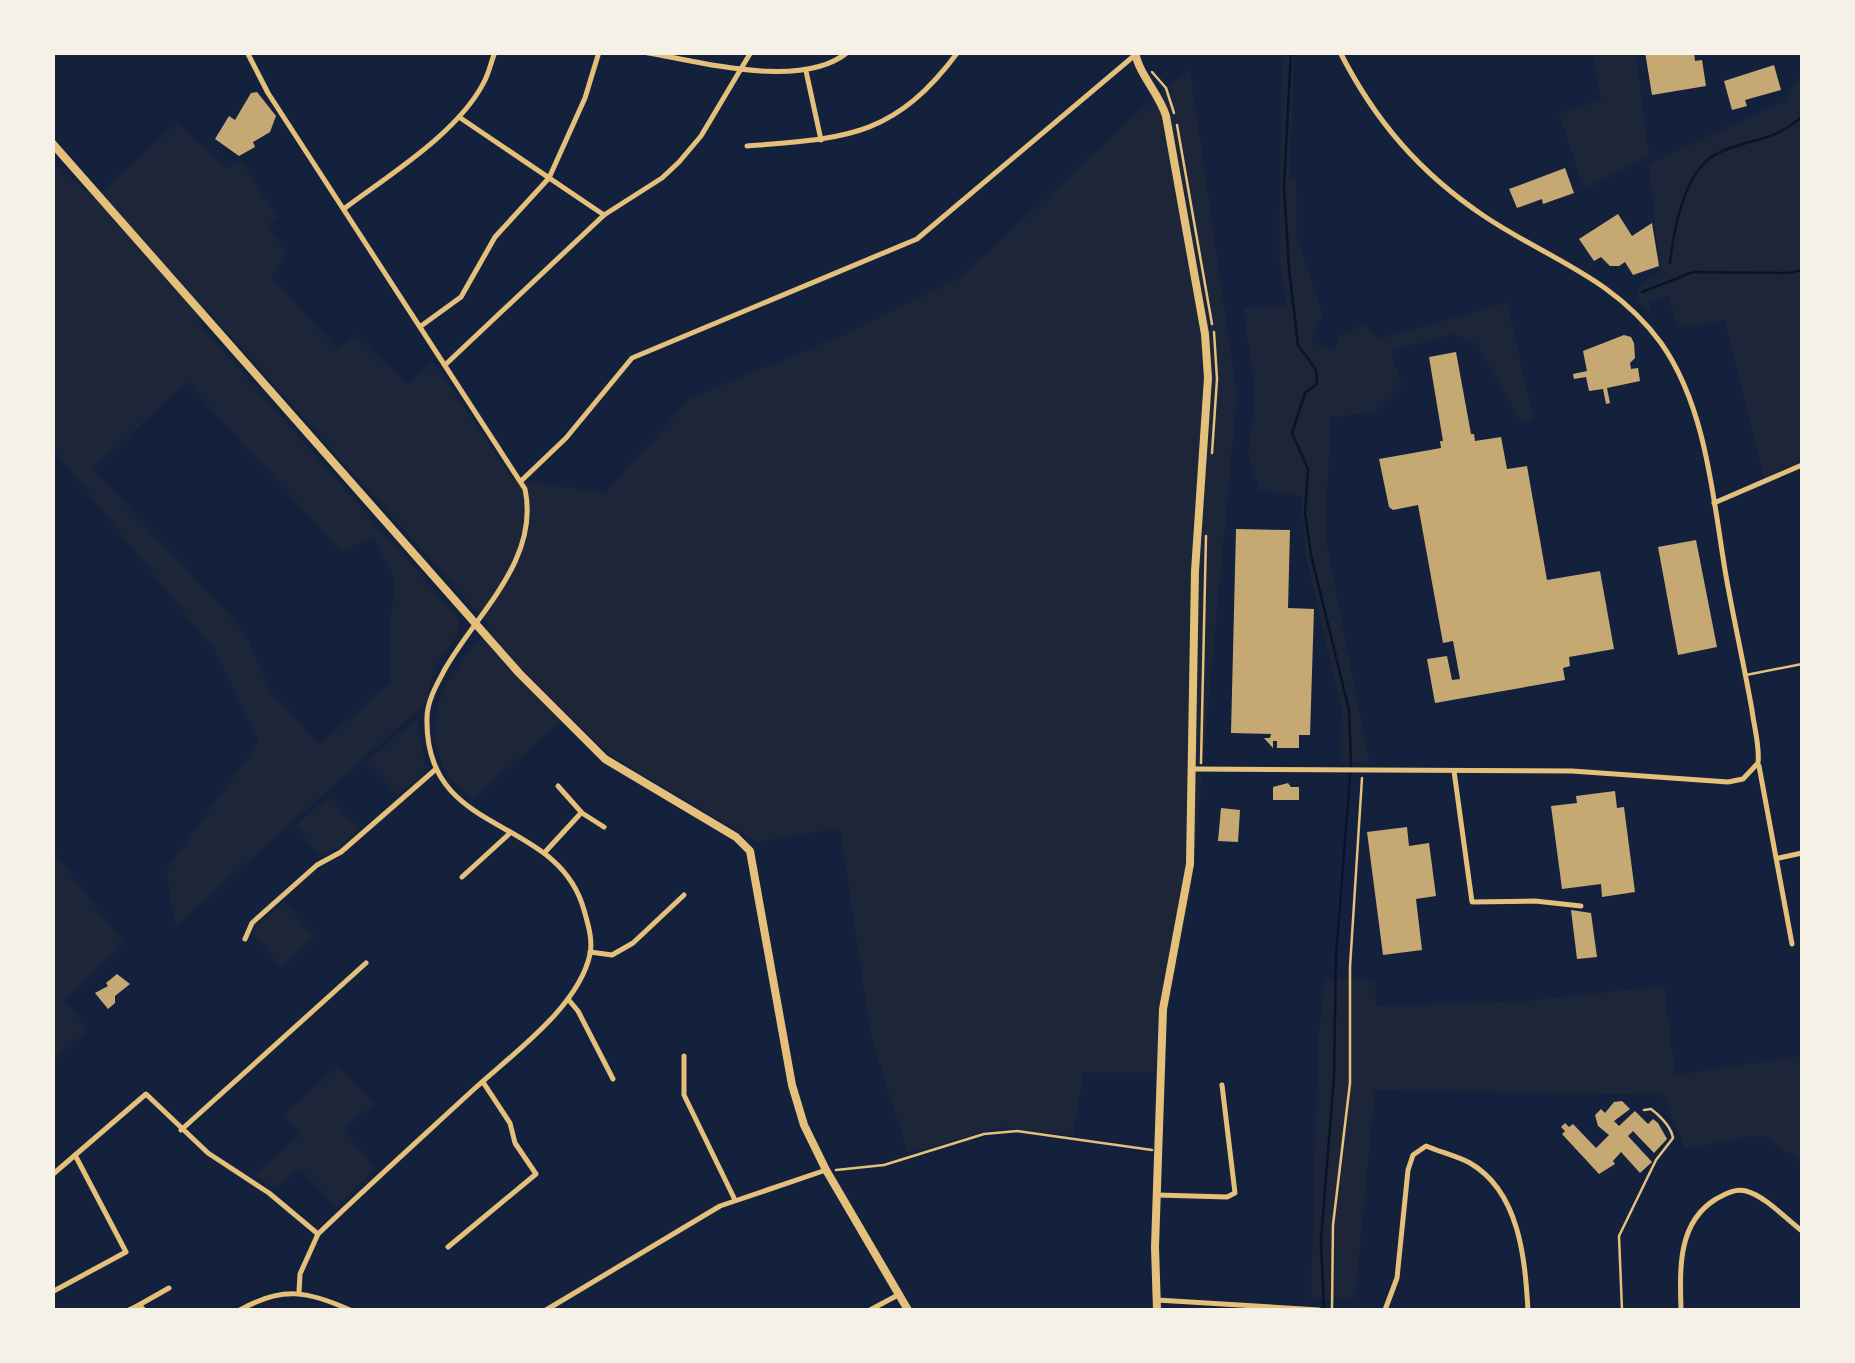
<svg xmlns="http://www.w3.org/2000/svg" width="1855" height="1363" font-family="Roboto,sans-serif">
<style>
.green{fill:#1d2539;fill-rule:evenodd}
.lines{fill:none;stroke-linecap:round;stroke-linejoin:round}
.stream{stroke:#0b132b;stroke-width:2.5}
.building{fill:#c6a872}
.path{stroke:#e5c07b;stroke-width:2.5}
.service{stroke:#e5c07b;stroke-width:2.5}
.minor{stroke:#e5c07b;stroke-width:5}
.secondary{stroke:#e5c07b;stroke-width:8}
</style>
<rect width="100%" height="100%" fill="#14213d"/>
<g class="green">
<polygon points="1285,53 1294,53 1290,177 1296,178 1297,238 1323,314 1311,342 1336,352 1337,337 1364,325 1379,339 1507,303 1534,420 1522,423 1477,344 1453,334 1391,351 1402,387 1376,412 1331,417 1325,534 1369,762 1340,762 1341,707 1306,558 1301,496 1259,490 1248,453 1254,412 1253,374 1243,308 1286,306 1279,255 1282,71"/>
<polygon points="1593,53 1636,53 1649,156 1584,189 1559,113 1601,101"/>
<path d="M1190,71L1237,395L1192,884L1156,1073H1083L1073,1136L1003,1127L908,1153L871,1036L840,828L757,842L615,758L566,716L472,800C463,789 447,777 442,764C420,704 456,669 490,626L209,312L198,322L460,620L457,635L435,667L426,703L175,926L166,870L259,742L215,651L53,449L52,162L95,198L177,123L227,168L241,161L277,218L268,225L286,252L271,277L338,350L355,335L408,385L433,362L513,479L605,493L691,398L846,334L960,278L1169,84ZM187,382L342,552L373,537L395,579L389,636L391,682L319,745L269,689L246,634L93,469Z"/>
<polygon points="1802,73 1802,462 1764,477 1725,320 1678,328 1669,296 1649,302 1653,319 1636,296 1642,282 1660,273 1649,164 1784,101"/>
<polygon points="417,718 426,772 398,795 366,762"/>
<polygon points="330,797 358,828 339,847 319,855 295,825"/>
<polygon points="52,850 124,944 64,1000 88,1030 53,1061"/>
<polygon points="284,902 315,937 281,967 254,935 255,926"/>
<polygon points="1325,979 1375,980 1376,1006 1526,1001 1664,986 1675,1075 1802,1056 1802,1162 1761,1135 1685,1148 1663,1095 1375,1090 1355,1297 1311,1299 1318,1040"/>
<polygon points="338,1066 374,1104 343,1129 375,1169 336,1206 299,1168 275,1189 255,1175 301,1134 284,1115"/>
</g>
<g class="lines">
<g class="stream">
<polyline points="1291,52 1284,186 1289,269 1298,345 1316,370 1317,384 1305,393 1292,433 1308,469 1305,513 1311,555 1349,710 1351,763 1336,956 1334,1077 1321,1240 1324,1310"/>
<path d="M1670,263C1674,228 1684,170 1718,153C1747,139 1778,141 1802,116"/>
<polyline points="1642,292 1693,272 1788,273 1802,270"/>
</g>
</g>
<g class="building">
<polygon points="1645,52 1694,52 1695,61 1702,60 1706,86 1652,95"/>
<polygon points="1774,65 1781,90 1745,100 1747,106 1732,110 1724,81"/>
<polygon points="257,92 276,116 270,132 253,142 255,147 239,156 215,139 229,116 235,120 251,93"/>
<polygon points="1565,168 1574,193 1543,204 1542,199 1517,208 1509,189"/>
<polygon points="1618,214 1632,236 1652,223 1659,266 1633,275 1625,262 1619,266 1610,266 1601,257 1594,261 1579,239"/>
<polygon points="1624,335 1631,337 1634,343 1635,358 1630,363 1631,369 1638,368 1640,381 1607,388 1610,403 1606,404 1603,389 1589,391 1586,377 1574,379 1573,374 1587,371 1583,351"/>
<polygon points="1456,352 1471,434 1474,434 1475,441 1501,437 1507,469 1527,466 1547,580 1600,571 1614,649 1569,657 1570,666 1563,668 1565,680 1435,703 1427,659 1447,656 1452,680 1460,679 1453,641 1443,643 1418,505 1393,510 1389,507 1379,459 1441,448 1440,441 1443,441 1429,357"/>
<polygon points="1236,529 1290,530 1288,608 1314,609 1310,735 1299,735 1299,748 1277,748 1277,741 1273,741 1273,748 1264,738 1270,738 1271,734 1231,733"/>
<polygon points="1696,540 1717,647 1678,655 1658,547"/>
<polygon points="1288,783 1291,787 1299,787 1299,800 1273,800 1273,787"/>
<polygon points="1615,791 1617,808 1624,807 1635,892 1602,897 1601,884 1562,889 1551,806 1577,803 1576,796"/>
<polygon points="1221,808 1240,810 1238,842 1218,841"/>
<polygon points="1407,827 1409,846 1429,843 1436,896 1416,899 1422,950 1383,955 1367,832"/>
<polygon points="1571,910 1591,913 1597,957 1577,959"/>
<polygon points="117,974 130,984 115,996 115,1003 108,1009 95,993 108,986 106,983"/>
<polygon points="1622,1101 1630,1109 1614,1121 1619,1126 1635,1111 1648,1124 1653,1119 1658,1123 1667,1139 1654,1153 1633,1131 1628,1136 1652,1162 1640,1173 1621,1152 1613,1161 1615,1164 1599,1174 1562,1134 1565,1131 1561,1127 1565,1123 1569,1127 1573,1124 1596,1148 1609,1135 1598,1126 1595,1115 1601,1109 1605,1113 1614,1102"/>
</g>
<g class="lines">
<g class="path">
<polyline points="1152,72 1166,88 1174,113"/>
<polyline points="1177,125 1212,324"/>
<polyline points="1212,453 1217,379 1214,332"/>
<polyline points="1201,763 1206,536"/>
<polyline points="836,1170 884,1165 984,1134 1017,1131 1152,1150"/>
<polyline points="1332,1310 1333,1225 1350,1083 1350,967 1362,778"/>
</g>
<g class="service">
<polyline points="1746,675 1802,664"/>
<path d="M1622,1310L1619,1236L1656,1160L1673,1138C1671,1126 1660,1116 1651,1109L1644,1110"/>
</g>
<g class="minor">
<path d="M247,52L268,93L525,489C540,560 477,613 445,669C437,684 427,701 427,718C424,839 557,813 584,910C588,924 593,940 590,954C579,1007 511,1055 473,1090C421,1138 369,1185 318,1234L300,1274L299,1292"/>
<path d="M643,52C699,61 801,91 848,52"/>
<polyline points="806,71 821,140"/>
<polyline points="459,117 604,215"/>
<path d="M747,146C846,138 894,138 958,52"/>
<path d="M345,208C389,175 459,132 484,82C489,73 491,62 495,52"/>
<polyline points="421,326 461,297 495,237 549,178 585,98 599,52"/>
<polyline points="445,365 604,215 662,178 679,162 701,136 751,52"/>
<polyline points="521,481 566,438 632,358 917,239 1135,55"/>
<polyline points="1714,503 1802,465"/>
<polyline points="1759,766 1792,944"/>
<path d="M1193,769L1572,771L1728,782L1743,779L1758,763C1760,746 1754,727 1752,710C1744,665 1734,621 1726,576C1713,500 1707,408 1661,343C1613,277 1548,259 1484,216C1420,173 1375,121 1340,52"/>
<polyline points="1454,771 1472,902 1535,901 1581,906"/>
<polyline points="558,786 582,813 604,827"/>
<polyline points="546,851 581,813"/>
<polyline points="1779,858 1802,853"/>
<polyline points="462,877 509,834"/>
<polyline points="245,939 252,923 317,865 341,852 436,769"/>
<polyline points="590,952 612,955 633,943 684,895"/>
<polyline points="568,999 578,1011 613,1079"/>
<polyline points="684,1056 684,1095 735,1200"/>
<polyline points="181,1130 366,963"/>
<polyline points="52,1175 146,1094 208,1153 269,1193 318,1234"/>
<polyline points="1157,1195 1227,1197 1235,1193 1222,1085"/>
<polyline points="448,1247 536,1174 515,1143 510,1123 483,1082"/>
<polyline points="52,1292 126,1252 75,1155"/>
<polyline points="1157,1300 1319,1310"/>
<polyline points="139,1305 169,1288"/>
<polyline points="129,1310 139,1305 144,1310"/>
<path d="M240,1310C282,1286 308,1291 350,1310"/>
<polyline points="546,1310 720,1206 826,1170"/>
<polyline points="870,1310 898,1295"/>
<path d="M1385,1310L1397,1278L1408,1170L1413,1155L1426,1146C1440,1152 1457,1156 1470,1163C1520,1192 1525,1260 1528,1310"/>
<path d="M1681,1310C1680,1269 1677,1223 1716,1199C1725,1194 1735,1188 1746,1191C1765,1196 1786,1219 1802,1231"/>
</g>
<g class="secondary">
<path d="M1135,52C1139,75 1159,93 1166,116L1205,334L1208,378L1195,571L1190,864L1163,1009L1155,1247L1157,1310"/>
<polyline points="52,143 519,673 605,759 736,837 750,851 792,1085 804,1125 826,1170 908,1310"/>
</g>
</g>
<rect width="1855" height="1363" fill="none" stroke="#f6f1e7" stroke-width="110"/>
</svg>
